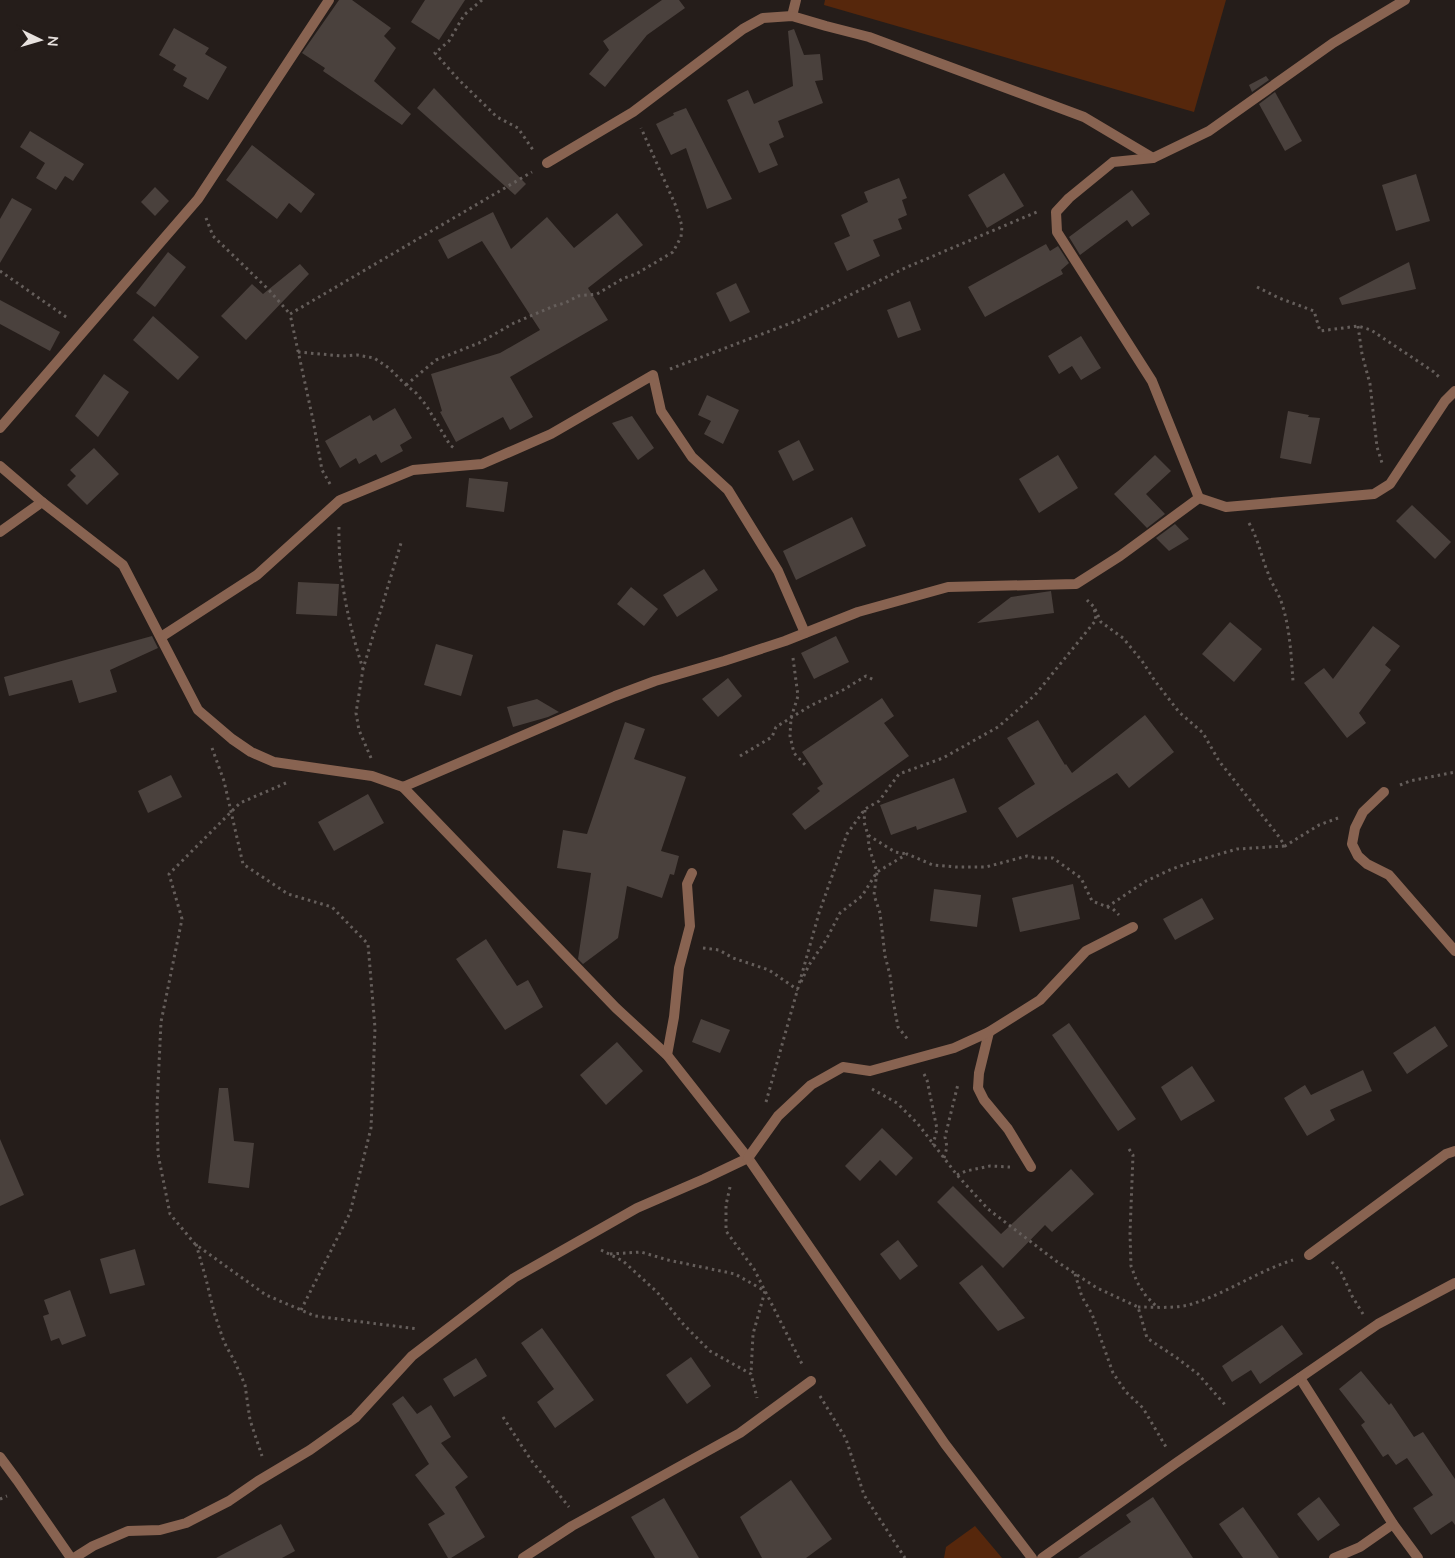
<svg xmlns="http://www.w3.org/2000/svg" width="1455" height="1558" font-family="Mulish,sans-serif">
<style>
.green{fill:#56270c}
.building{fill:#4a413d}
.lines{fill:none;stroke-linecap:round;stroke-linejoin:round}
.path{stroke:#655e5b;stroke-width:3;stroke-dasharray:2.5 4;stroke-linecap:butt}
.lane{stroke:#886351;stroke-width:10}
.street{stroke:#886351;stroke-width:10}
</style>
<rect width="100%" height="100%" fill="#251d1a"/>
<g class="green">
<polygon points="825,0 1226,0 1194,112 824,5"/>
<polygon points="975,1526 1002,1558 944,1558 946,1547"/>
</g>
<g class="building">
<polygon points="339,0 352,0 391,28 384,36 396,48 374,81 411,114 402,125 323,71 325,68 302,53"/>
<polygon points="425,0 465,0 439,40 411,22"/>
<polygon points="662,0 679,0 685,8 647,35 605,87 589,74 609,50 603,41"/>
<polygon points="174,28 209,48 205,54 227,67 208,100 183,86 187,78 173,70 176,65 159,55"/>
<polygon points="794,29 804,55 820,54 823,80 815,81 823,103 778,121 784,137 769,144 778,165 759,173 727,100 748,90 754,104 793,86 788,31"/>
<polygon points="1266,76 1269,80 1252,92 1249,85"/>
<polygon points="434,88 526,184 515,195 417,108"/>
<polygon points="1275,92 1302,141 1285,151 1259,104"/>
<polygon points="686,108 732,199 707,209 686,148 671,155 656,124 674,115 673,113"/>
<polygon points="30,131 84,164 73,181 65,176 56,190 36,178 45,163 20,147"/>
<polygon points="252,145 315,194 301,213 289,203 277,219 226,180"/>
<polygon points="1004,173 1024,206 987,228 968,195"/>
<polygon points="1416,174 1430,221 1396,231 1382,185"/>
<polygon points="899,178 907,198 902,200 907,215 898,219 902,229 873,240 880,256 847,271 834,243 850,236 841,215 868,202 864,192"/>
<polygon points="155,187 169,201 155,216 141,202"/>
<polygon points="1132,190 1150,214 1132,227 1127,220 1080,255 1069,237"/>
<polygon points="12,198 32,209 0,263 0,219"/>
<polygon points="493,212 511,249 547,217 574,248 617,213 643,245 588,288 608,320 510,377 533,417 510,430 503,417 456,442 440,412 442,411 431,374 500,353 540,330 482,241 448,259 438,240"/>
<polygon points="1046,244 1050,251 1058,246 1069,263 1061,270 1063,274 985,317 968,287"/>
<polygon points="168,252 186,267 155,307 136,293"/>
<polygon points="1409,262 1416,289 1342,305 1339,298"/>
<polygon points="300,264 309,274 246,340 221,316 252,284 263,294"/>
<polygon points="736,283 750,312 730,322 716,293"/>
<polygon points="0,300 60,332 50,351 0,324"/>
<polygon points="910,301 921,330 898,338 887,310"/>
<polygon points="153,316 199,357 178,380 133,340"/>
<polygon points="1081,336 1101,368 1081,380 1072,366 1059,374 1048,356"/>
<polygon points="104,374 129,392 98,437 75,416"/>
<polygon points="707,395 739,410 723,444 704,434 711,421 698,415"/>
<polygon points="395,408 412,438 400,445 403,451 381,463 376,454 359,464 356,458 340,468 325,441 370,415 373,421"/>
<polygon points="1288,411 1309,415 1308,417 1320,418 1311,464 1280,458"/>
<polygon points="632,416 654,448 638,460 612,423"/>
<polygon points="799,440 814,470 793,481 778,451"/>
<polygon points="94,448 119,474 87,505 67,485 76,476 70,470"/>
<polygon points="1058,455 1078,488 1039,513 1019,479"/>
<polygon points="1155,455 1171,471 1146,494 1165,514 1147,528 1114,494"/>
<polygon points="469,478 508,482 504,512 466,507"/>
<polygon points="1412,505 1451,542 1435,559 1396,521"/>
<polygon points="852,517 866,546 796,580 783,551"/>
<polygon points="1175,524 1189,539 1169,551 1156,538"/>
<polygon points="704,569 718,590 677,617 663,595"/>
<polygon points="298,582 339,584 337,616 296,614"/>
<polygon points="631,587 658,609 644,626 617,604"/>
<polygon points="1051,591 1054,613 977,623 1011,597"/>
<polygon points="1230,622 1262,649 1234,682 1202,654"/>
<polygon points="1373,626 1400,646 1385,665 1391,670 1359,713 1366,723 1347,738 1304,683 1324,668 1333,679"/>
<polygon points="152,636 158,648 110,670 117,692 79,703 72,680 9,696 4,677"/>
<polygon points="836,636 849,662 814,679 801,653"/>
<polygon points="436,644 473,655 461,696 424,685"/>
<polygon points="728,678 742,696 718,717 702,699"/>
<polygon points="882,698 894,716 884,723 909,756 805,830 792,814 820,791 817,788 823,784 802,752"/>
<polygon points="537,699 559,712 548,717 513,727 507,707"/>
<polygon points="1145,715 1174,752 1129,788 1117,773 1017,838 998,808 1035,784 1007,738 1038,720 1065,765 1066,764 1072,773"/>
<polygon points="625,722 645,729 634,759 686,777 661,851 679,856 674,875 670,874 662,898 627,886 618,938 583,964 578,959 591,873 557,868 563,830 587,834"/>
<polygon points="171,775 182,797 148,813 138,791"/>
<polygon points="954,778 967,812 917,830 916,826 891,835 880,805"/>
<polygon points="368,794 384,823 334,851 318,822"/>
<polygon points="1073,884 1080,919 1020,932 1012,898"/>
<polygon points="934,889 981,895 977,927 930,921"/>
<polygon points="1202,898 1214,919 1175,940 1163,919"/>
<polygon points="486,939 517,986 528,980 543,1007 505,1030 456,959"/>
<polygon points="701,1019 730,1030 720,1053 692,1042"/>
<polygon points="1069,1023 1136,1119 1118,1131 1052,1035"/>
<polygon points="1435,1026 1448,1046 1407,1074 1393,1053"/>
<polygon points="617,1042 643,1071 606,1105 580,1075"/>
<polygon points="1192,1066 1215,1101 1181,1121 1161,1087"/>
<polygon points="1363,1070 1372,1091 1330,1110 1335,1120 1307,1136 1284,1098 1305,1085 1311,1095"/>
<polygon points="219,1088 228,1088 234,1141 254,1143 249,1188 208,1183"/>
<polygon points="882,1128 913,1158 896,1176 880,1160 860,1181 845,1166"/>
<polygon points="0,1139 24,1195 0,1206"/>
<polygon points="1071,1169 1094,1194 1052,1232 1045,1225 1003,1268 937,1202 953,1186 1001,1234"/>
<polygon points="898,1240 918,1266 900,1280 880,1254"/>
<polygon points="135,1249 145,1285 110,1294 100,1259"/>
<polygon points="982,1265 1025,1318 998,1331 959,1283"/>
<polygon points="70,1290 86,1336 62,1345 59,1338 51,1341 43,1316 49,1314 44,1300"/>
<polygon points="1282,1325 1303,1354 1260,1384 1251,1370 1232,1382 1222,1366"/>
<polygon points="542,1328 594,1400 555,1428 537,1402 554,1389 521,1343"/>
<polygon points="691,1357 711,1386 687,1404 666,1375"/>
<polygon points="476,1358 487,1376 454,1397 443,1379"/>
<polygon points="1361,1371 1389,1405 1391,1403 1414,1437 1423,1432 1455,1479 1455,1525 1452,1521 1431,1535 1413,1508 1433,1495 1407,1458 1396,1465 1388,1454 1383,1457 1361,1425 1365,1422 1339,1389"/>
<polygon points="403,1396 417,1414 431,1405 451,1437 441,1443 468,1477 455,1487 485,1537 451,1558 448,1558 428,1524 445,1514 415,1475 429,1464 392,1404"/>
<polygon points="791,1480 832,1539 806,1558 762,1558 740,1517"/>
<polygon points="1153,1497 1193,1558 1078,1558 1131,1522 1126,1515"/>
<polygon points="1319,1497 1340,1525 1318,1541 1297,1514"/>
<polygon points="664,1498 699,1558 655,1558 631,1517"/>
<polygon points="1243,1507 1279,1558 1243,1558 1219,1524"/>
<polygon points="281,1524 295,1551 282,1558 216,1558"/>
</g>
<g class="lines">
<g class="path">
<polyline points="482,0 464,15 449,41 435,53 458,79 497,117 518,128 533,150"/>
<polyline points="206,218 213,236 268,289 290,314"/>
<polyline points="0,271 69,319"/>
<polyline points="1257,287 1279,298 1314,311 1320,331 1358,326 1371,330 1434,372 1441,379"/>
<polyline points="1358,326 1362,354 1370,384 1377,447 1382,463"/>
<polyline points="298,352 342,356 357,355 374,358 389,368 406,385 416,393 426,405 450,445 454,448"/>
<polyline points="670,369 799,320 905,268 1039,211"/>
<polyline points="406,385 436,360 479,343 514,323 554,306 565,303 578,296 597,294 624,278 636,274 673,252 681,237 682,226 675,204 641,128"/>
<polyline points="330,484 322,470 313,420 290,314 532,172"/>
<path d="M1249,523C1259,541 1261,556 1268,573C1271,583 1278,592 1281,601C1290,627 1291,654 1293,681"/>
<path d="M339,527C338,576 348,622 363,669"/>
<polyline points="1095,609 1101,622 1123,638 1142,661 1155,681 1179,712 1203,733 1219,761 1277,834 1285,846 1319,825 1338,818"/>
<polyline points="793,658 798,696 791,718 790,736 794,753 807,767"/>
<polyline points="212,748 224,781 243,864 288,894 332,907 368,944 375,1028 371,1128 350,1213 301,1310"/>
<polyline points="740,756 772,737 776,727 810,706 843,690 866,676 874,680"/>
<polyline points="371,758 359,730 356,713 363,669 401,543"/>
<polyline points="286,783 240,803 169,874 182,919 161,1022 157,1107 158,1154 170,1214 195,1244 266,1295 315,1316 418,1329"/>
<polyline points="1400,785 1410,781 1455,772"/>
<polyline points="865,810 864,822 868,835 895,852 907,854"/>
<polyline points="868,835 869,847 877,872 874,895 880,913 885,956 890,975 893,1000 898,1027 909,1041"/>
<polyline points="1107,907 1146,881 1172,869 1192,862 1237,849 1285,846"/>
<polyline points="703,948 719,950 733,958 769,970 798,990"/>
<polyline points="801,982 809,965 826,940 840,913 862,896 877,872 907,854 933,865 956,867 986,867 1027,856 1039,858 1053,858 1081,878 1092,901 1113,909 1119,915"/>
<polyline points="924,1074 927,1080 937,1129 933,1145"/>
<polyline points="872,1089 897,1103 918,1124 957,1175 988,1209 1056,1261 1097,1288 1138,1307 1147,1338 1177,1358 1198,1374 1227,1407"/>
<polyline points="766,1102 819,913 847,834 865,809 879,801 899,774 943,758 998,727 1035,695 1096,620 1094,607 1087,600"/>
<polyline points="1129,1149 1133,1155 1130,1233 1131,1266 1137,1282 1146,1296 1156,1306"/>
<polyline points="944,1158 947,1147 945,1137 958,1084"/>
<polyline points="957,1175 966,1171 990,1166 1010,1167"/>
<polyline points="730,1187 726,1205 726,1231 754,1269 803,1366"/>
<polyline points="196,1244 206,1279 214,1312 224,1342 235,1362 245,1385 250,1420 262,1456"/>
<polyline points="601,1250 623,1261 657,1292 684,1325 710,1351 751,1374 757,1398"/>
<polyline points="610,1254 641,1252 668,1260 735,1274 765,1291 753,1334 751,1374"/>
<polyline points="1332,1262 1341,1272 1352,1296 1363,1314"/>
<polyline points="1075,1274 1082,1297 1092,1314 1113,1373 1126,1392 1143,1408 1166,1447"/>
<path d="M1138,1307C1155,1307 1175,1309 1192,1304C1227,1293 1258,1271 1293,1260"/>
<polyline points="820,1396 846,1439 864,1495 905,1558"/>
<polyline points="503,1417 531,1460 569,1507"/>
<polyline points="0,1499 7,1496"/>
</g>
<g class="lane">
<polyline points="792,16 796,0"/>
<polyline points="547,163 633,112 743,29 763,18 792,16 826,26 869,37 1084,117 1153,158"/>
<polyline points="74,1558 93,1546 128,1531 160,1530 186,1523 229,1501 258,1481 310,1450 355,1418 412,1356 514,1278 637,1208 704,1179 748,1158"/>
<polyline points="523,1558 572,1526 740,1433 811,1381"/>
</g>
<g class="street">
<polyline points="0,428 198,199 329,0"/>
<polyline points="0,466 42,502"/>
<polyline points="1199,498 1152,381 1057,232 1056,212 1069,198 1113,162 1153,158 1209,131 1333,43 1405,0"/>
<polyline points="0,532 42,502 123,565 198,710 232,739 251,752 274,762 372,776 403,787 615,696 655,681 724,661 785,641 858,612 948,587 1076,584 1120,556 1199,498 1226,507 1374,494 1390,484 1445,401 1455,391"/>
<polyline points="161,637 257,575 340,500 413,470 482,464 551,434 653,375 661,411 692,457 728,490 778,571 805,633"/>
<polyline points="403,787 616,1008 667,1055 748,1158 945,1444 1032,1558"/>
<polyline points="1384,792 1363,812 1355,828 1352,844 1358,856 1367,864 1389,875 1455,951"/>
<polyline points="989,1032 979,1073 978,1088 984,1100 1008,1129 1031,1167"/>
<polyline points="667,1055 674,1017 679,968 690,926 687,884 692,873"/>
<polyline points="748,1158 778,1116 811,1085 843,1067 870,1071 954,1048 989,1032 1040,1000 1086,951 1133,927"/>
<polyline points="1309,1255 1446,1154 1455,1151"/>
<polyline points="1300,1378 1393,1524 1418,1558"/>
<polyline points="0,1457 17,1480 71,1558"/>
<polyline points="1042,1558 1176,1463 1378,1324 1455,1283"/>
<polyline points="1334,1558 1360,1547 1393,1524"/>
</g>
</g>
<g transform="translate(40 40) rotate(95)" stroke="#251d1a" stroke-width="4" paint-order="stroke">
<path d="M0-4L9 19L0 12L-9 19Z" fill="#e8e2df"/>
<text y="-8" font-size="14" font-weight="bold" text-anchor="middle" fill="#e8e2df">N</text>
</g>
</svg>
